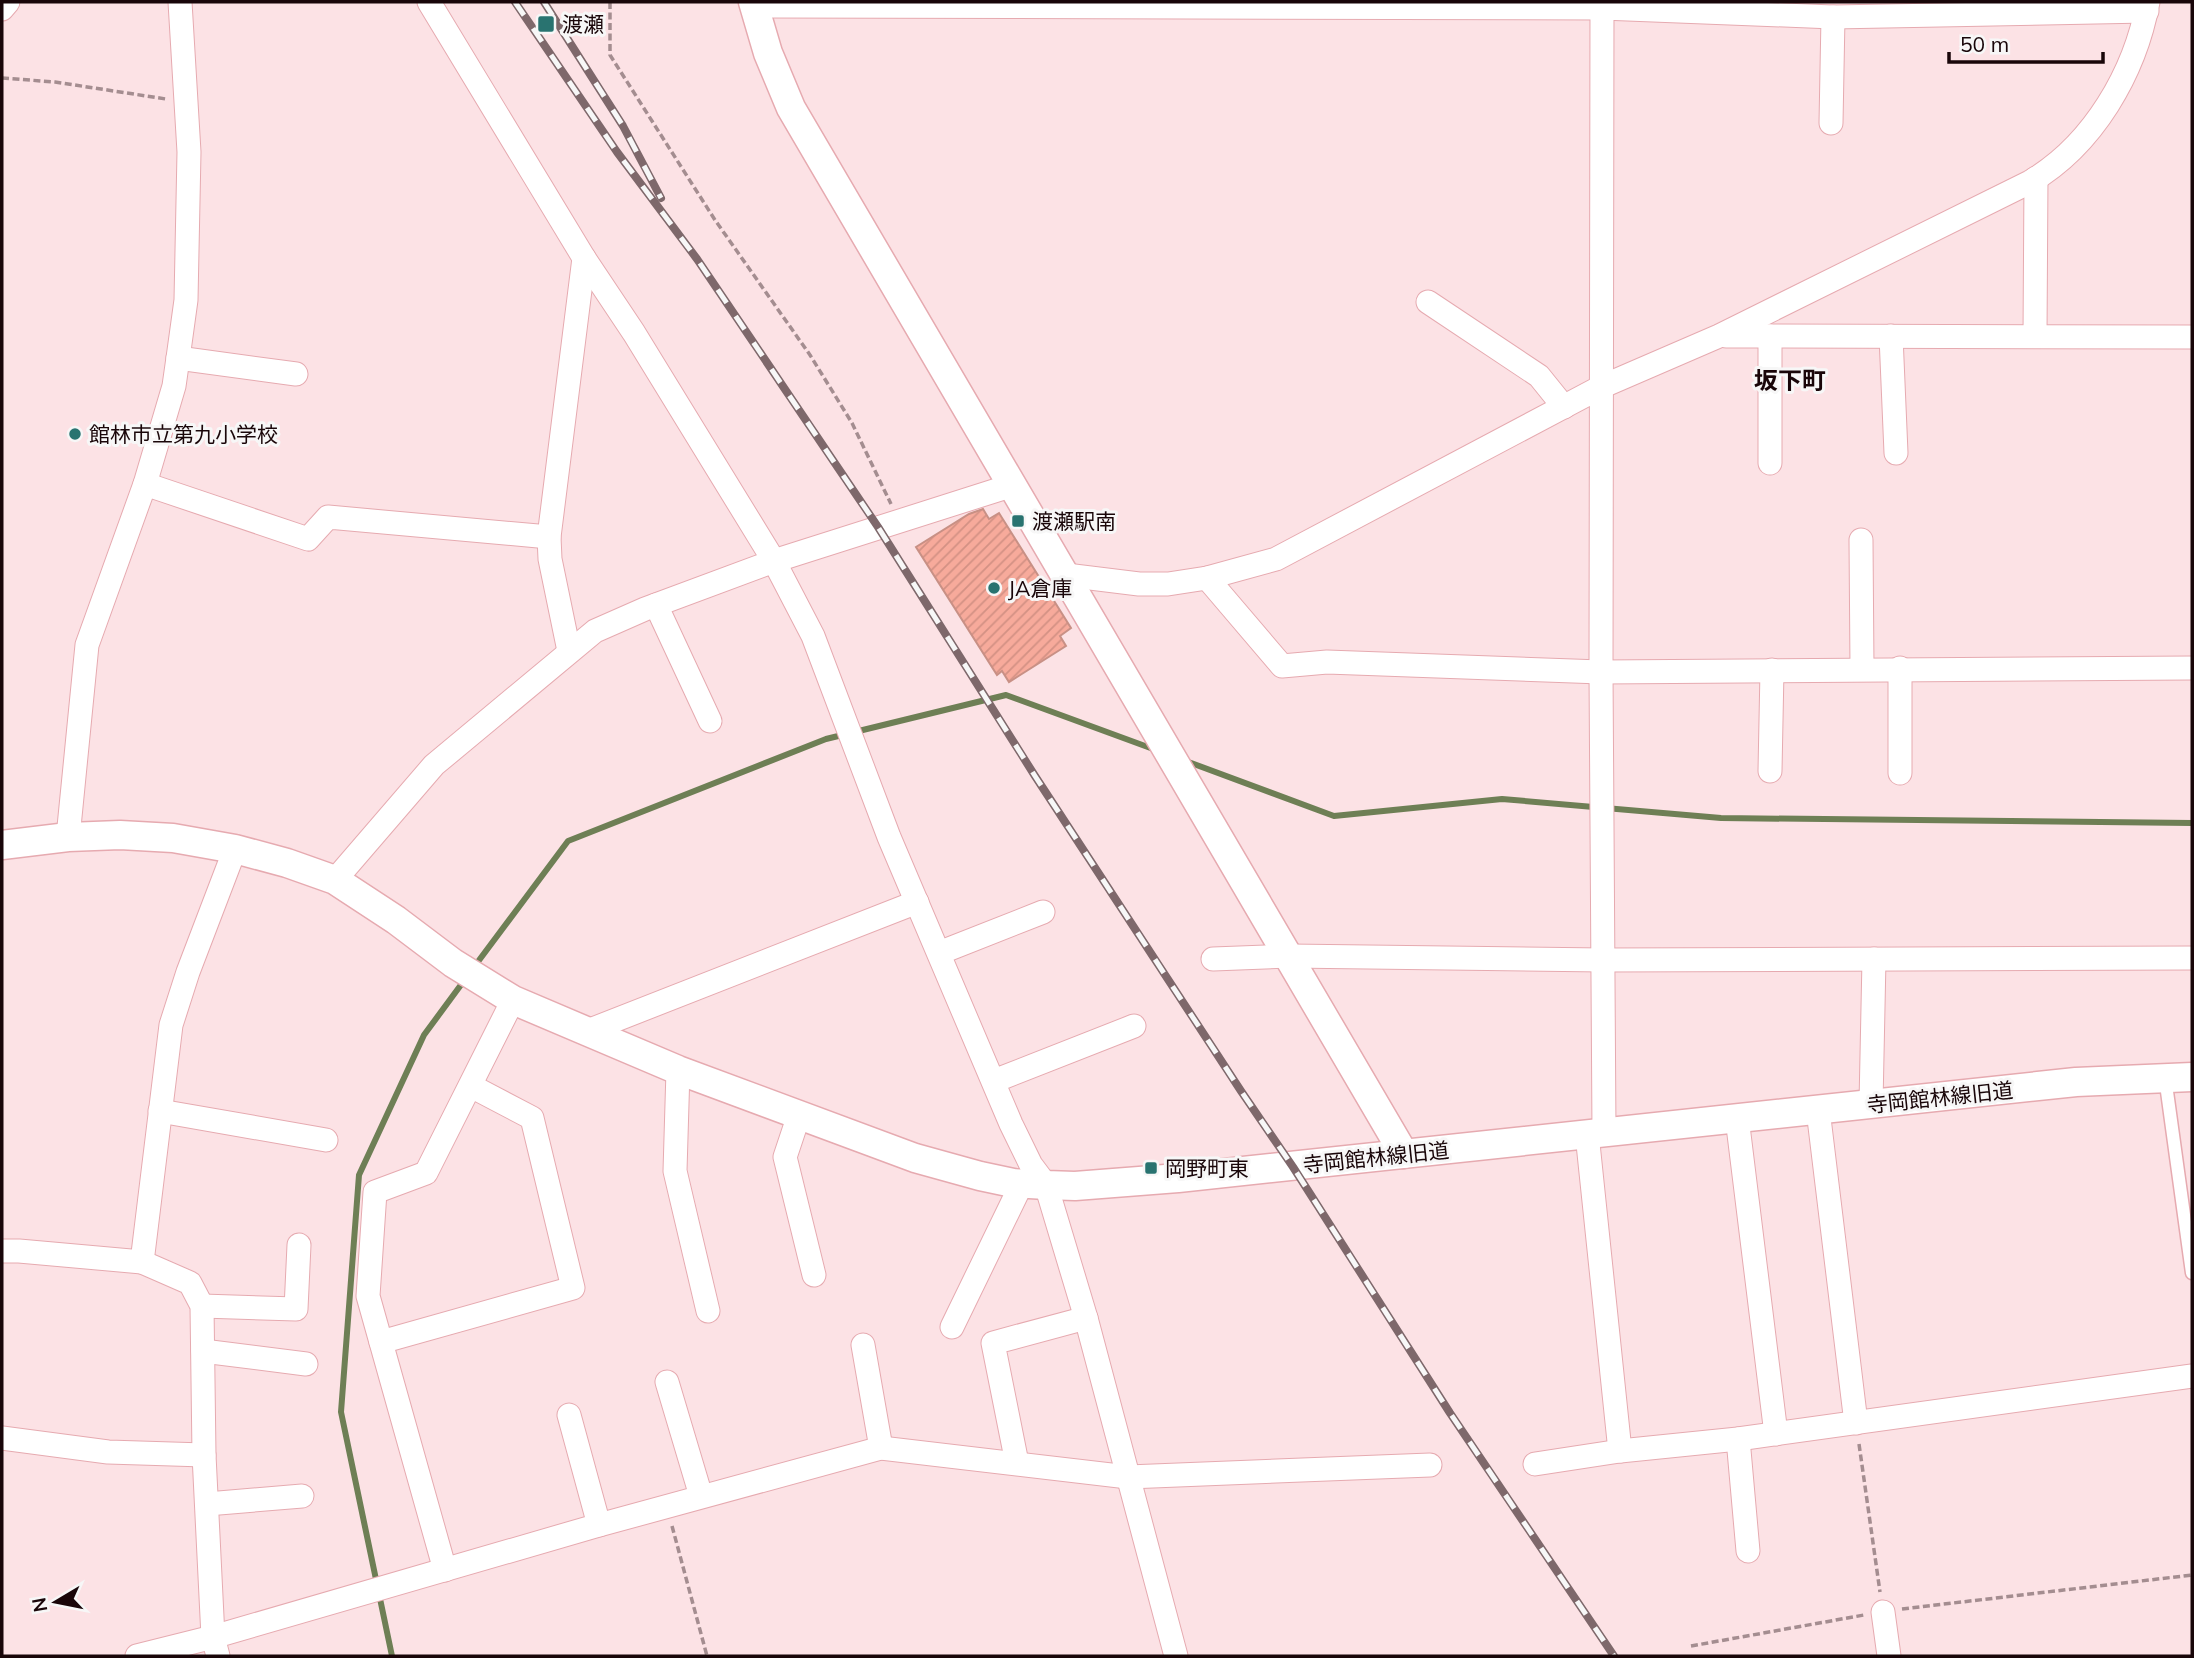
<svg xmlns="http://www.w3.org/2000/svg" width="2194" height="1658" font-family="Mulish,'Noto Sans JP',sans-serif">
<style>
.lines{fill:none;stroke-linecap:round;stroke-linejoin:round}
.stream{stroke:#6e7f55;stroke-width:6}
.building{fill:url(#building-hatch);stroke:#c89085;stroke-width:2}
.service-casing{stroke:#e6aab0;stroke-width:15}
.minor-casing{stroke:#e6aab0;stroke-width:25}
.tertiary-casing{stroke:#e6aab0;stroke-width:31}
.path{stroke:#a48d90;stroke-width:3.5;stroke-dasharray:7 3.5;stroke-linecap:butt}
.service{stroke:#fff;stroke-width:12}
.minor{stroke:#fff;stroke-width:23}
.tertiary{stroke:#fff;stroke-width:28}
.rail-casing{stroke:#7e686b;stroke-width:8}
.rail{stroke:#f7f7f7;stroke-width:5;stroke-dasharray:16;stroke-linecap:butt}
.poi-dot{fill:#297370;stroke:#f7f7f7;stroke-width:2.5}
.labels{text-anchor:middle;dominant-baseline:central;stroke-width:6;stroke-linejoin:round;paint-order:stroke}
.poi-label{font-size:21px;fill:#190609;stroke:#f7f7f7;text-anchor:start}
.street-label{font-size:21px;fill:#190609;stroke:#f7f7f7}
.quarter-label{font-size:24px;font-weight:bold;fill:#190609;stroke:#f7f7f7}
</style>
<defs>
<pattern id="building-hatch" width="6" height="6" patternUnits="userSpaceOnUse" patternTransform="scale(1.75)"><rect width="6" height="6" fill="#f7aa9b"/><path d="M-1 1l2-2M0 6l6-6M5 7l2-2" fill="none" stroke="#d39184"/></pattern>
</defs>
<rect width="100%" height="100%" fill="#fce2e5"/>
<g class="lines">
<g class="stream">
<polyline points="1183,760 1334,816 1502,799 1721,818 2192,823"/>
<polyline points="474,967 568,841 826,739 1006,695 1156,750"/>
<polyline points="392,1656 341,1412 359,1175 424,1035 466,978"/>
</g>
</g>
<polygon class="building" points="983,509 989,519 999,513 1071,628 1060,636 1066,646 1009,682 1002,671 997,675 916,547 969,514"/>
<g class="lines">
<g class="service-casing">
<polyline id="service" points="2165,1077 2192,1273"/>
</g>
<g class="minor-casing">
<g id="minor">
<polyline points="429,2 584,258 634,333 774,561 813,636 889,837 1011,1124 1031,1165 1046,1185 1086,1318 1176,1656"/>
<polyline points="1602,2 1601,672 1604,1132"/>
<polyline points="754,6 1602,8 1833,17 2147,11"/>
<polyline points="2,9 8,2"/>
<polyline points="1831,123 1833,17"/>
<polyline points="1428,302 1539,376 1564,407"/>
<polyline points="1726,336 2192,337"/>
<polyline points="1770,336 1770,463"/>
<polyline points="1891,336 1896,453"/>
<polyline points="2035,336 2036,178"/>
<polyline points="178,358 296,374"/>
<polyline points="145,484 308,539 328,517 549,537"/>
<polyline points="1861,540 1862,669"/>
<path d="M1066,575L1139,584H1168L1207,578L1276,559L1601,387L1719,336L2030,182C2093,145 2135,73 2148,2"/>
<polyline points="1207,578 1282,666 1327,662 1601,672 2192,668"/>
<polyline points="656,605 710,721"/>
<polyline points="569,651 550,559 549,537 584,258"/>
<polyline points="1770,771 1772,670"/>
<polyline points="1900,773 1900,668"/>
<polyline points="68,837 87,645 145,484 174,386 178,358 186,300 189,152 180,2"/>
<polyline points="335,880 434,765 595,631 645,609 774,561 1013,485"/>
<polyline points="939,953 1043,912"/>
<polyline points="1213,959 1289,956 1603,960 2192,958"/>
<polyline points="585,1032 917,902"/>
<polyline points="678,1070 675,1171 708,1311"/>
<polyline points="994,1081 1134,1026"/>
<polyline points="1871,1104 1874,959"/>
<polyline points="1818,1110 1856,1423"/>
<polyline points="160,1111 326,1140"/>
<polyline points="799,1115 785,1157 814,1275"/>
<polyline points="1737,1118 1776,1434"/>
<polyline points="1587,1134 1620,1451"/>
<polyline points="2,1251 19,1251 142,1262"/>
<polyline points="202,1306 296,1309 299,1245"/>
<polyline points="952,1327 1022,1183"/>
<polyline points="381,1342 573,1288 532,1118 471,1086"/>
<polyline points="863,1345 881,1448"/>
<polyline points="203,1351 306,1364"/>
<polyline points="667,1382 701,1496"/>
<polyline points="569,1415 599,1525"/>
<polyline points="2,1438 108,1452 204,1455"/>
<polyline points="1738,1439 1748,1551"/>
<polyline points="1017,1463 993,1343 1086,1318"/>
<polyline points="1535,1464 1620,1451 1738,1439 2192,1376"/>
<polyline points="207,1504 302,1496"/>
<polyline points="445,1570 368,1296 375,1192 426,1173 513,1000"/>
<polyline points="1883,1612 1889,1656"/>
<polyline points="137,1656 213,1637 599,1525 881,1448 1128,1477 1430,1465"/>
<polyline points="218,1656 213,1637 204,1455 202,1306 190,1283 142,1262 171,1025 188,972 235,849"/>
</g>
</g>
<g class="tertiary-casing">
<g id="tertiary">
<polyline points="753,2 768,53 791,108 1404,1154"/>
<polyline points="2,845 68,837 120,835 173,838 235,849 287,863 335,880 396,920 453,963 513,1000 678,1070 915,1158 980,1176 1013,1183 1046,1185 1075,1186 1178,1178 2076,1082 2192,1077"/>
</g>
</g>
<g class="path">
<polyline points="610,2 610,55 715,220 810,355 852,423 891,504"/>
<polyline points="2,78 55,82 166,99"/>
<polyline points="1859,1444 1880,1592"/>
<polyline points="672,1526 707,1656"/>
<polyline points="1902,1609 2192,1575"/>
<polyline points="1691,1646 1864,1615"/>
</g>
<use href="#service" class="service"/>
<use href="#minor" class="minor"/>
<use href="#tertiary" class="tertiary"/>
<g class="rail-casing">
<g id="rail">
<polyline points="515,2 617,152 697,259 878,527 1035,776 1241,1091 1293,1167 1450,1413 1614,1656"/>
<polyline points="544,2 623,126 661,198"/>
</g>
</g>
<use href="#rail" class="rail"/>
</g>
<g class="poi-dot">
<rect x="537" y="15" width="18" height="18" rx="3.5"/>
<circle cx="75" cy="434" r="7"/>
<rect x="1011" y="514" width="14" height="14" rx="3.5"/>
<circle cx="994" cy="588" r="7"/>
<rect x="1144" y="1161" width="14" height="14" rx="3.5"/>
</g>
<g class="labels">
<g class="poi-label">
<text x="562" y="24">渡瀬</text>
<text x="89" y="434">館林市立第九小学校</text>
<text x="1032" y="521">渡瀬駅南</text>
<text x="1008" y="588">JA倉庫</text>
<text x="1165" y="1168">岡野町東</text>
</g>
<g class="street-label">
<text transform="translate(1940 1097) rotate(-6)">寺岡館林線旧道</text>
<text transform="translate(1376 1157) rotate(-6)">寺岡館林線旧道</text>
</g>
<g class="quarter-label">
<text x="1790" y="380">坂下町</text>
</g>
</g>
<rect width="2194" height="1658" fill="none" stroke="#190609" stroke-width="7"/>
<g transform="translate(56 1602) rotate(260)" stroke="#f7f7f7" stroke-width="5" paint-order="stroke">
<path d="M0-5L12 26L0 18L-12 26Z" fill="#190609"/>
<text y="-10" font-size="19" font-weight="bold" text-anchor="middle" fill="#190609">N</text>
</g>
<path d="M1949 52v10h154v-10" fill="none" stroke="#190609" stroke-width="3.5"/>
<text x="1960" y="52" font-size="21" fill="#190609" stroke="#f7f7f7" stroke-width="5" paint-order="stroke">50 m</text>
</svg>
